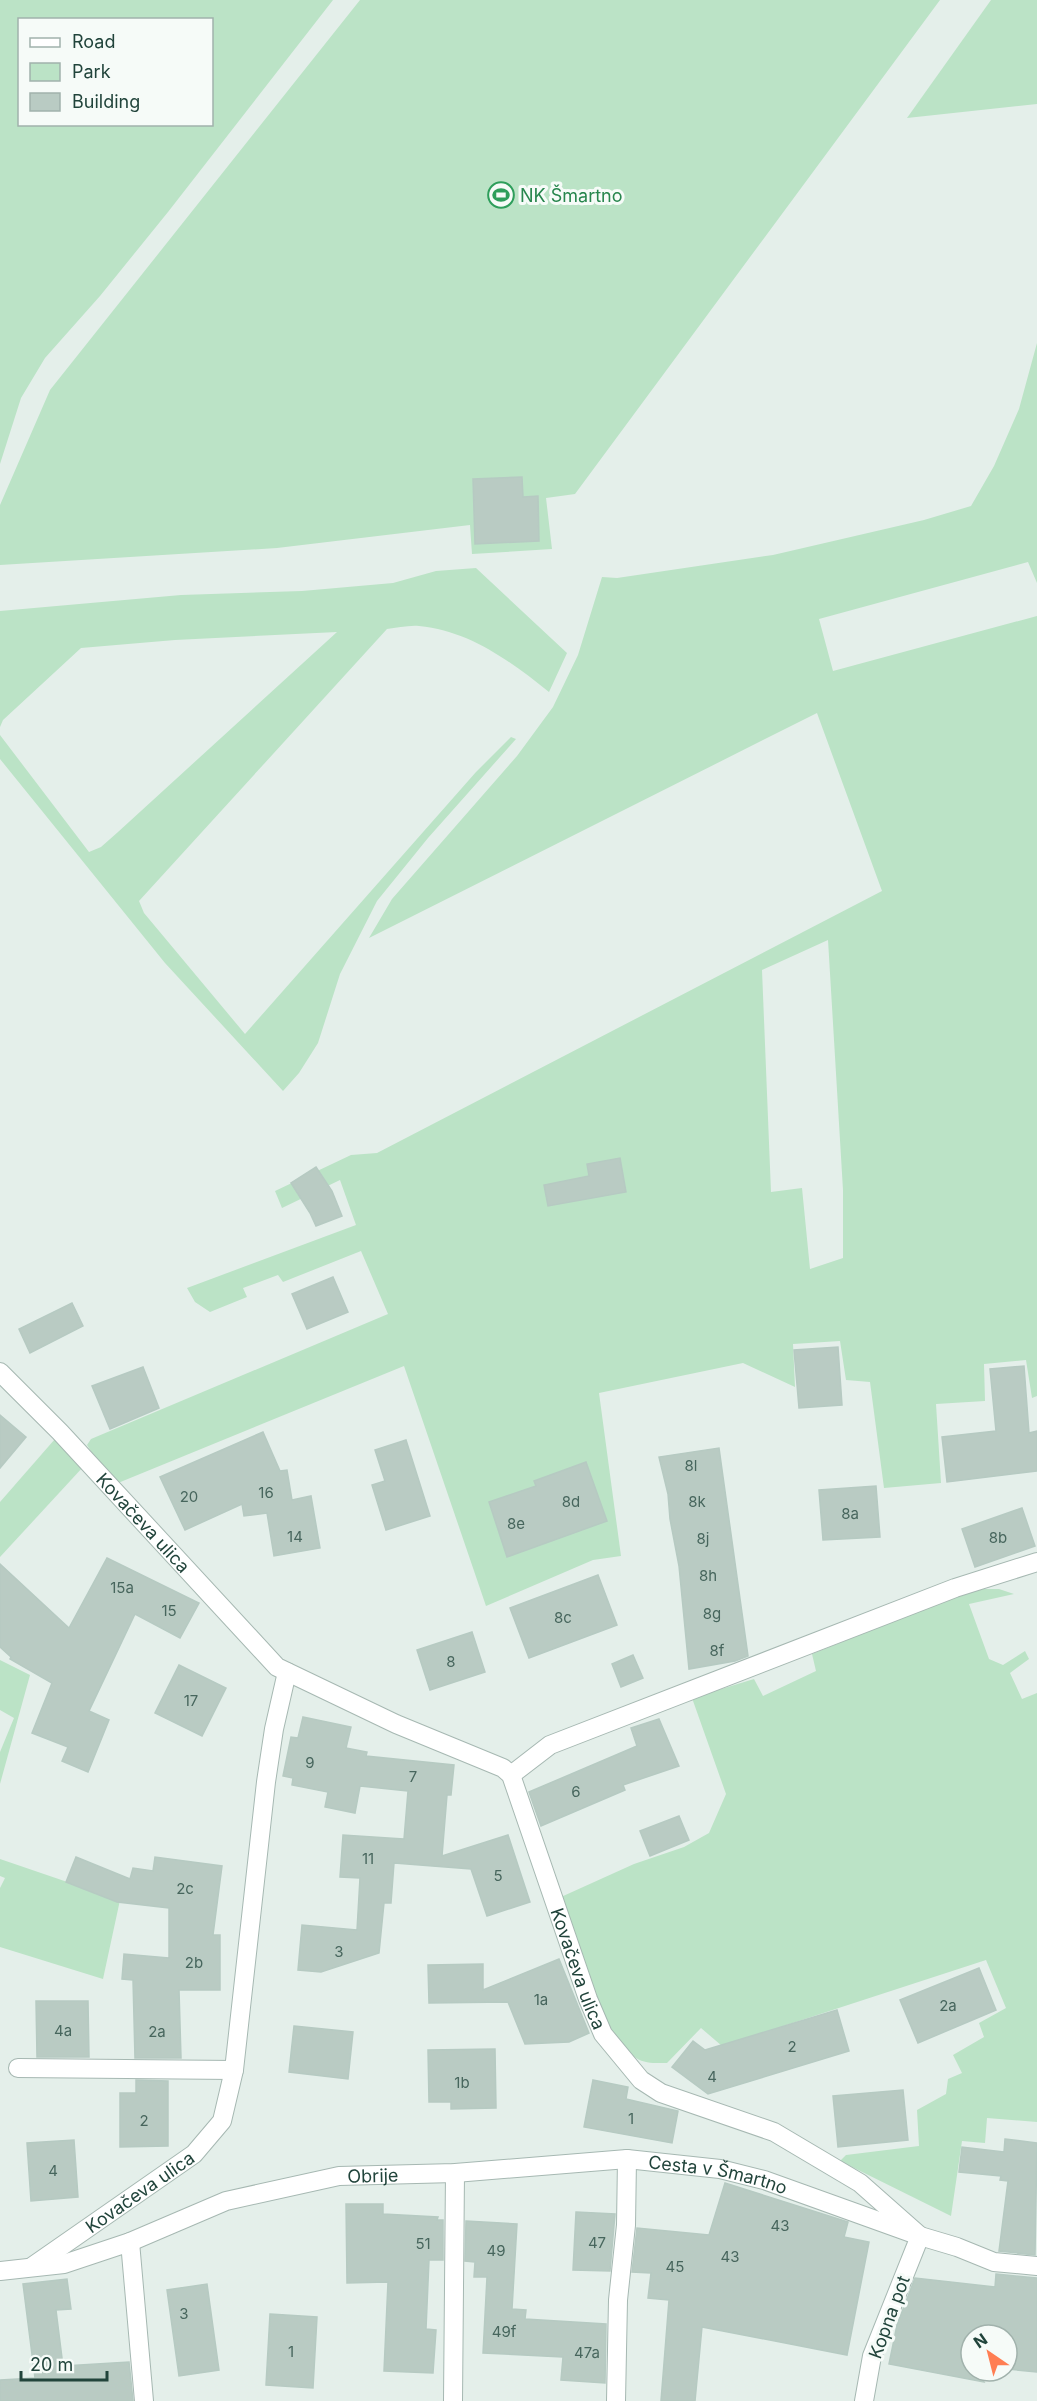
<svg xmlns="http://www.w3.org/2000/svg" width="1037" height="2401" font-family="Inter,sans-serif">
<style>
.green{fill:#bbe3c6;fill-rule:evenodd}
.building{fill:#b9cbc3;stroke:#b6cac2;stroke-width:1.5}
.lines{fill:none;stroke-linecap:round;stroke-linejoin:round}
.minor-casing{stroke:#a6b8b2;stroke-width:20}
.minor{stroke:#fff;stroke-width:18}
.labels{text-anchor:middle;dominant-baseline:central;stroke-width:6;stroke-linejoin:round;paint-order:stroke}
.number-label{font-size:15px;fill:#47665d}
.leisure-label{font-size:18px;fill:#27864d;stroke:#f6fbf8;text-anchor:start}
.street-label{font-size:18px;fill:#21443b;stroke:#f6fbf8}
</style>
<rect width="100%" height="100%" fill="#e4efea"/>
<g class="green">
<path d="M0,0H333L168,212L100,296L45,358L21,398L0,464ZM20,20H212V124H20Z"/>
<polygon points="360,0 940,0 575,494 546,498 552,549 472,554 470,525 277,548 0,565 0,505 50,390"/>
<polygon points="991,0 1037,0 1037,104 907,118"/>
<path d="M1037,343V583L1028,562L819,619L833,671L1037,616V1396L1032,1398L1026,1360L984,1364L985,1401L936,1404L941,1483L884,1488L870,1382L846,1380L840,1341L793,1344L795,1387L743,1363L599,1393L621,1556L593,1560L486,1606L404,1366L118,1483L94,1456L87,1445L91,1439L388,1314L361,1251L283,1282L278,1275L243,1288L247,1297L210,1312L195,1302L187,1288L356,1225L340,1180L282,1208L275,1191L351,1155L377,1153L882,891L817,713L369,938L392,899L517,756L553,707L578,655L602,577L617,578L773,555L924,520L971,506L994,466L1019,409ZM828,940L843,1190V1258L810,1269L802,1188L771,1192L762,970Z"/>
<path d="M476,568L567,653L549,692C510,661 470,631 419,626C409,625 397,628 387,629L139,901L144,913L245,1034L476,772L511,737L516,739L428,838L377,901L340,974L318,1043L299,1073L283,1091L165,963L0,759V735L89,852L101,847L118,832L337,632L175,640L81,648L3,720L0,727V611L181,595L302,591L393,583L436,571Z"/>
<polygon points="55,1439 83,1467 0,1557 0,1502"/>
<path d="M983,1589H999L1014,1594L969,1604L989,1659L1003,1665L1025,1651L1029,1659L1010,1673L1022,1699L1037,1693V2122L987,2118L985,2143L962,2141L951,2216L840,2161L846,2155L919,2146L917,2110L946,2094L948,2079L962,2073L953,2055L984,2037L979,2023L1006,2008L986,1960L722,2046L701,2028L667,2063C657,2063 645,2064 636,2058C602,2038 572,1935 561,1897L634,1864L684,1847L709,1833L726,1794L692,1698L754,1679L763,1696L816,1671L812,1654L949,1599Z"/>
<polygon points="0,1660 30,1675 0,1784 0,1752 14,1718 0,1710"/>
<polygon points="0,1859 120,1900 103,1979 0,1947 0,1888 5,1878 0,1876"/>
</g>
<g class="building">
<polygon points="522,477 523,497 538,496 539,541 475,544 473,479"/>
<polygon points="620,1158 626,1192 548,1206 544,1185 589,1176 587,1164"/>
<polygon points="316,1167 332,1191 342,1216 316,1226 310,1213 291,1183"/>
<polygon points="333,1277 348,1312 307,1329 292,1294"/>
<polygon points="72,1303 83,1326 30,1353 19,1329"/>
<polygon points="838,1347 842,1405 799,1408 794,1350"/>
<polygon points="1024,1366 1029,1433 1037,1431 1037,1471 947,1482 942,1437 996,1431 990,1369"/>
<polygon points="143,1367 159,1408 110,1429 92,1386"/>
<polygon points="0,1415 26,1437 0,1468"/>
<polygon points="263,1432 280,1471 287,1470 292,1500 311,1496 320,1548 274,1556 267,1513 244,1516 242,1504 185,1530 160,1477"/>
<polygon points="406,1440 430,1516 386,1530 372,1485 385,1481 375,1450"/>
<polygon points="719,1448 748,1656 735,1661 689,1669 679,1566 670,1519 668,1494 659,1457"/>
<polygon points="586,1462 607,1521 507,1557 489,1502 536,1486 534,1481"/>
<polygon points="876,1486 880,1537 823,1540 819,1490"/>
<polygon points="1022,1508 1035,1546 975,1567 962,1529"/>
<polygon points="107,1558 199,1603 180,1638 135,1614 89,1711 109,1720 88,1772 62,1761 68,1747 32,1733 52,1683 10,1659 11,1657 0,1647 0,1564 69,1628"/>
<polygon points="598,1575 617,1625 529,1658 510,1608"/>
<polygon points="472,1632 485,1672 430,1690 417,1650"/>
<polygon points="633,1655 643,1678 621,1687 612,1664"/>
<polygon points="179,1665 226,1688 202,1736 155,1713"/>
<polygon points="303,1717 351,1727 346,1748 367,1752 366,1756 454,1765 451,1795 447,1795 442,1856 508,1835 530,1902 487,1916 471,1869 394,1863 391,1903 384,1903 379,1953 321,1972 298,1970 302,1925 357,1930 360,1878 340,1877 343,1835 404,1839 408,1791 360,1786 355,1813 325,1807 328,1792 292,1785 293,1778 283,1776 291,1737 298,1738"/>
<polygon points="659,1719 679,1766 623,1785 625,1790 541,1826 529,1792 637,1746 631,1728"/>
<polygon points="679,1816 689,1840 650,1856 640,1831"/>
<polygon points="76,1857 130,1879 133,1868 153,1871 155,1857 222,1866 213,1935 220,1935 220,1990 179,1990 181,2058 135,2058 133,1980 122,1979 124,1954 169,1958 169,1908 117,1902 66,1882"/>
<polygon points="559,1959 589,2033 569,2042 525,2044 508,2002 429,2003 428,1965 483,1964 483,1990"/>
<polygon points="979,1968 996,2010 918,2043 900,2000"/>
<polygon points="36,2001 88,2001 89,2057 37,2057"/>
<polygon points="837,2010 849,2051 708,2094 672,2067 693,2041 705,2050"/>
<polygon points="294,2026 353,2032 348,2079 289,2072"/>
<polygon points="495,2049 496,2108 451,2109 451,2102 429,2102 428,2050"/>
<polygon points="136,2080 168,2081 168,2146 120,2147 120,2093 136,2093"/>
<polygon points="593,2080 628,2087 626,2099 678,2111 672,2143 584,2127"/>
<polygon points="903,2090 908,2140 838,2147 833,2096"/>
<polygon points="1005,2139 1037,2143 1035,2255 999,2251 1008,2181 1000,2180 1001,2176 959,2172 962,2147 1004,2152"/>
<polygon points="74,2140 78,2197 31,2201 27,2143"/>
<polygon points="725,2183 848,2222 844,2237 869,2242 847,2355 702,2327 695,2401 661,2401 669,2300 648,2298 651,2273 632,2272 637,2228 709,2235"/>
<polygon points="346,2204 383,2204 383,2214 438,2217 437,2220 443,2220 443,2260 429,2260 426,2329 436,2330 433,2373 384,2371 388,2282 347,2283"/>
<polygon points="576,2212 615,2214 610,2271 573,2270"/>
<polygon points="466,2221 517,2224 512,2309 526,2310 525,2319 606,2324 605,2383 561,2380 563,2357 483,2353 487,2277 474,2277 475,2262 465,2261"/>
<polygon points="996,2274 1037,2278 1037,2372 1007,2369 1007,2335 971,2335 971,2371 978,2371 984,2382 889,2364 897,2325 915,2278 995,2287"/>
<polygon points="67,2279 71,2309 56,2310 63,2366 129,2362 133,2401 0,2401 0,2380 35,2378 23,2284"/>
<polygon points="207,2284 219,2370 179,2376 167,2290"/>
<polygon points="270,2314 317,2317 313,2388 266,2385"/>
</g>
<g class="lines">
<g class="minor-casing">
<g id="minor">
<path id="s1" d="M0,1372L60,1432L277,1667L396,1724L503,1768L511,1775L588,1999L603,2034L641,2080L661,2093L774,2132L860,2183L920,2236L872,2356L864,2401"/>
<polyline points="511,1775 550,1745 955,1588 1037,1562"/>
<polyline points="18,2068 234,2070"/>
<polyline points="130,2242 144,2401"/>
<path id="s2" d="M33,2266L194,2154L222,2121L234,2070L266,1782L274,1729L287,1672"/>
<path id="s3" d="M0,2271L64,2264L130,2242L226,2201L339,2176L455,2173L627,2159L720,2169L764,2180L920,2236L957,2247L994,2262L1037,2266"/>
<polyline points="453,2401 455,2173"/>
<polyline points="616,2401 618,2300 626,2225 627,2159"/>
</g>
</g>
<use href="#minor" class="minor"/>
</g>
<defs>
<g id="stadium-ring" transform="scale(1.35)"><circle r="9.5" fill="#f6fbf8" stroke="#2e9e5b" stroke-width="1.5"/><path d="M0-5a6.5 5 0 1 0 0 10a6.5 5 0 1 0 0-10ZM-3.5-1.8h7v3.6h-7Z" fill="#2e9e5b"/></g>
</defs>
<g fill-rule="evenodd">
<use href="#stadium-ring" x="501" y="195"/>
</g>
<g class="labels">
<g class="number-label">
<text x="691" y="1465">8l</text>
<text x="266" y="1492">16</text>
<text x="189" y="1496">20</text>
<text x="571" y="1501">8d</text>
<text x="697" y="1501">8k</text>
<text x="850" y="1513">8a</text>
<text x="516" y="1523">8e</text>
<text x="295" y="1536">14</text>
<text x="998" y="1537">8b</text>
<text x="703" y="1538">8j</text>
<text x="708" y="1575">8h</text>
<text x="122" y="1587">15a</text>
<text x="169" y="1610">15</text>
<text x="712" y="1613">8g</text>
<text x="563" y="1617">8c</text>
<text x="717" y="1650">8f</text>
<text x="451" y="1661">8</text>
<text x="191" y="1700">17</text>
<text x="310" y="1762">9</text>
<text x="413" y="1776">7</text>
<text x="576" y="1791">6</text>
<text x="368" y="1858">11</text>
<text x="498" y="1875">5</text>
<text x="185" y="1888">2c</text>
<text x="339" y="1951">3</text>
<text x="194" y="1962">2b</text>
<text x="541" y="1999">1a</text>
<text x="948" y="2005">2a</text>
<text x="63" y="2030">4a</text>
<text x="157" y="2031">2a</text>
<text x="792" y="2046">2</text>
<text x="712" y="2076">4</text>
<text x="462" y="2082">1b</text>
<text x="631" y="2118">1</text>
<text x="144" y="2120">2</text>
<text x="53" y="2170">4</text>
<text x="780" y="2225">43</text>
<text x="597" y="2242">47</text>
<text x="423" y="2243">51</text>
<text x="496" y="2250">49</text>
<text x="730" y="2256">43</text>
<text x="675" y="2266">45</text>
<text x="184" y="2313">3</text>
<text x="504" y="2331">49f</text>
<text x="291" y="2351">1</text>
<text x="587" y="2352">47a</text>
</g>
<g class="leisure-label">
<text x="520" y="195">NK Šmartno</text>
</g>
<g class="street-label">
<text stroke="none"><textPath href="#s1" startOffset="208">Kovačeva ulica</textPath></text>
<text stroke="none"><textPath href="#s1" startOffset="868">Kovačeva ulica</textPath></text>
<text stroke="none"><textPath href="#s3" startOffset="388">Obrije</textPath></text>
<text stroke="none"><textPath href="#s3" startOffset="735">Cesta v Šmartno</textPath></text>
<text stroke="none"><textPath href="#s2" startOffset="130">Kovačeva ulica</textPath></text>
<text transform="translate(889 2317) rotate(-70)">Kopna pot</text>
</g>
</g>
<rect x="18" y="18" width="195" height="108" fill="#f6fbf8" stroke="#a1b2ac" stroke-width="1.5"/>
<rect x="30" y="38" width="30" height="9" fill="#ffffff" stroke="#a1b2ac" stroke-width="1.5"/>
<text x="72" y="48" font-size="18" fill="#21443b">Road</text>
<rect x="30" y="63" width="30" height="18" fill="#bbe3c6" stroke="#a1b2ac" stroke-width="1.5"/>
<text x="72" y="78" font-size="18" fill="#21443b">Park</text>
<rect x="30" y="93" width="30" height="18" fill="#b9cbc3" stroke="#a1b2ac" stroke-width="1.5"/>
<text x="72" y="108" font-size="18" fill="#21443b">Building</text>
<g transform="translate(989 2353) rotate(325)"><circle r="28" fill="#f6fbf8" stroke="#a1b2ac" stroke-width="1.5"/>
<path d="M0-4.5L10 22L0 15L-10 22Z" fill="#ff7e53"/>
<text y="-9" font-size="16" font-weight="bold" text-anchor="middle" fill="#21443b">N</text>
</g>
<path d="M21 2371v9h86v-9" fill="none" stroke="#21443b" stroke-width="3"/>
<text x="30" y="2371" font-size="18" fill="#21443b" stroke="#f6fbf8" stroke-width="4.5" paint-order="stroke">20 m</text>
</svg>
